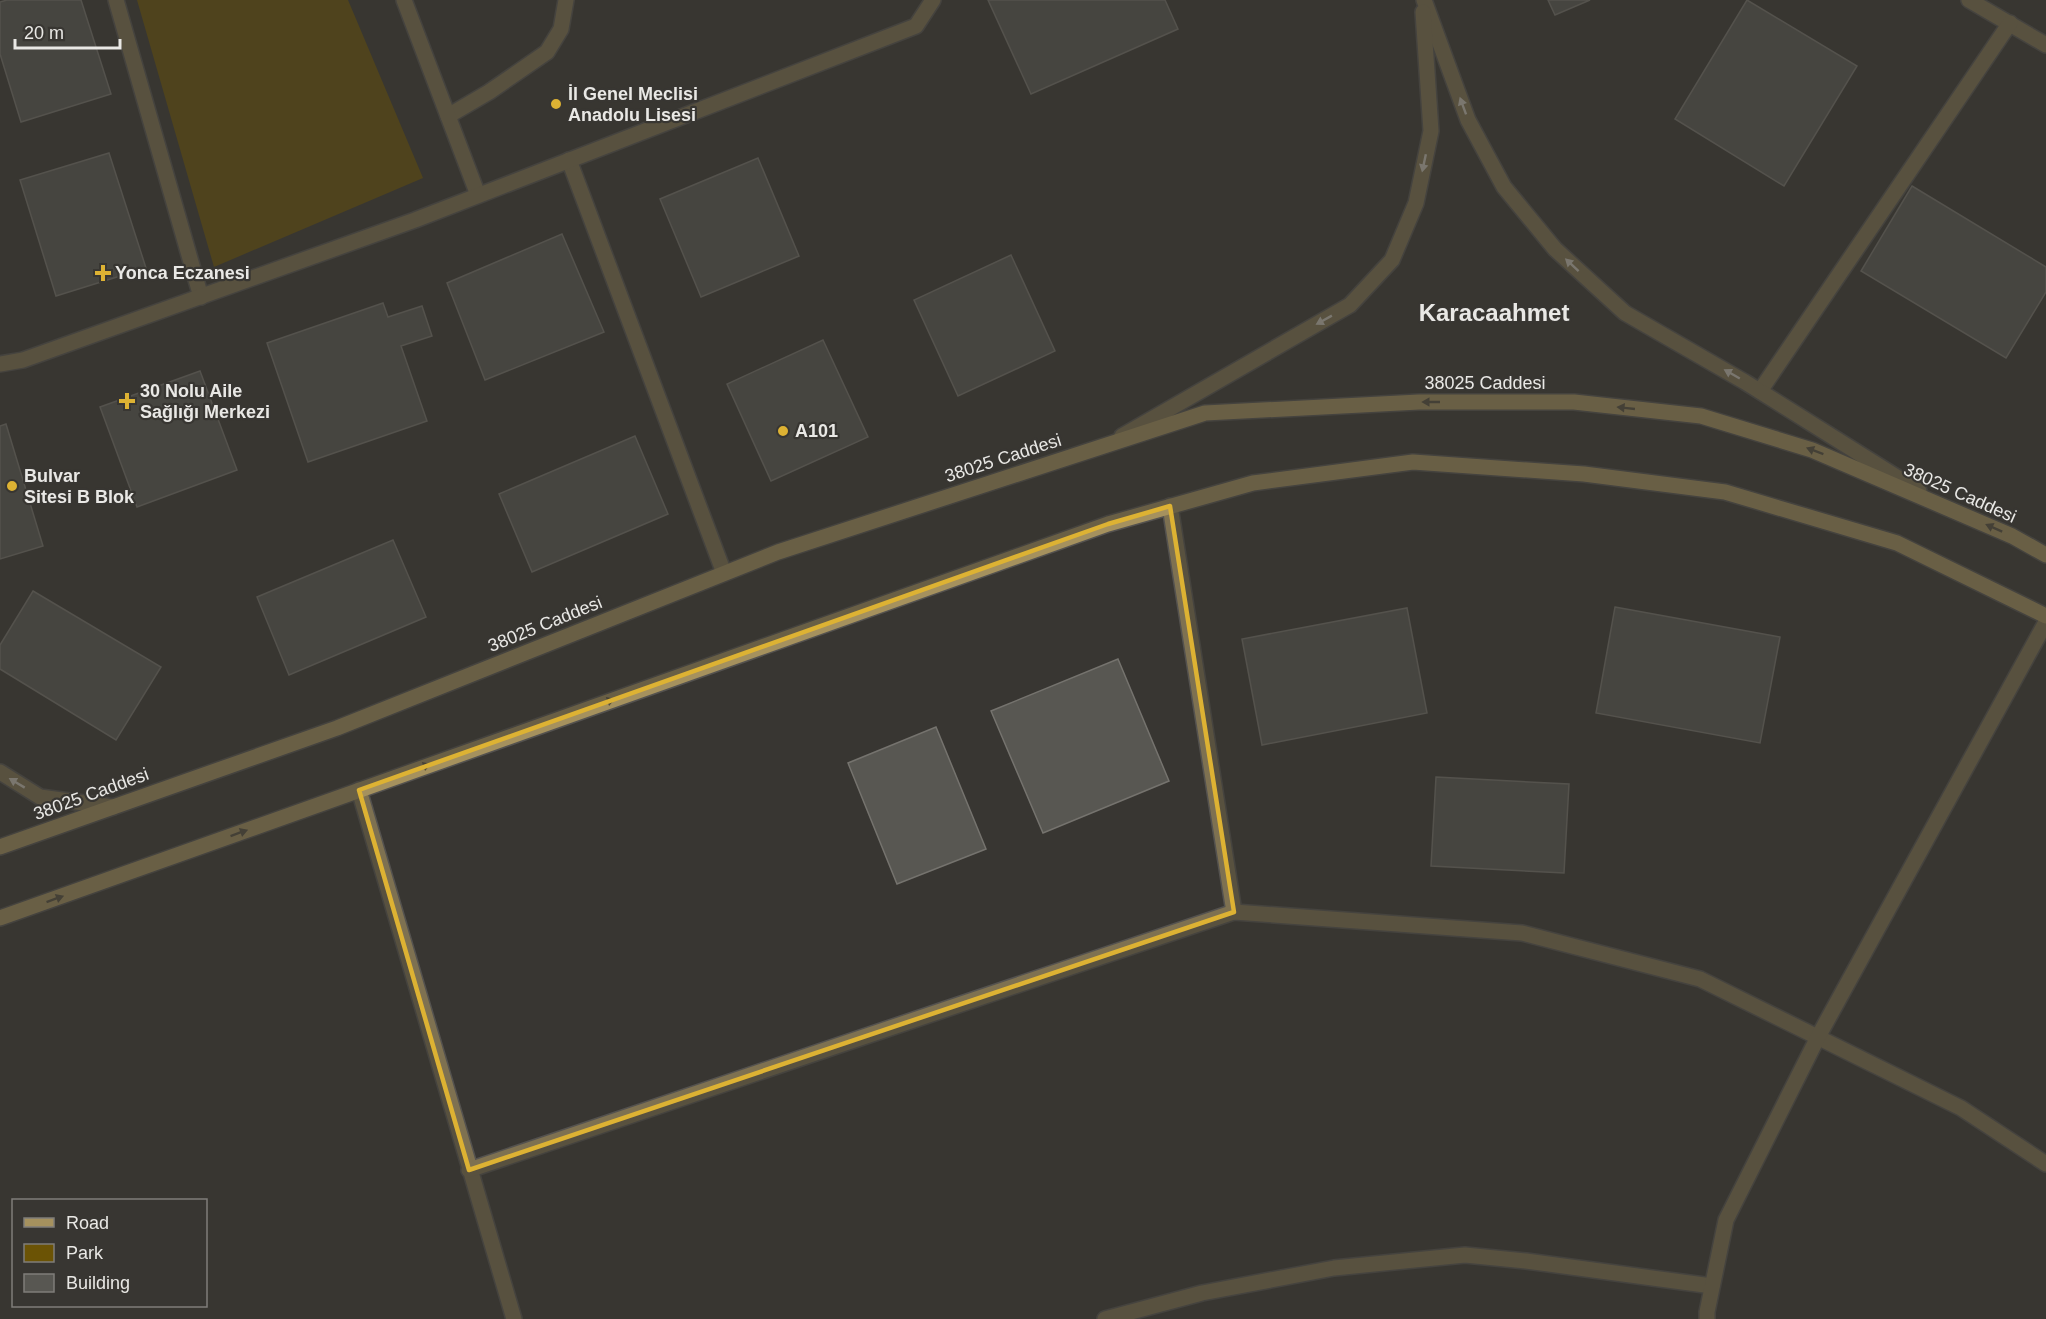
<svg xmlns="http://www.w3.org/2000/svg" width="2046" height="1319" font-family="Arial,sans-serif">
<style>
.green{fill:#6b5305}
.building{fill:#585752;stroke:#75736e;stroke-width:1.5}
.lines{fill:none;stroke-linecap:round;stroke-linejoin:round}
.service-casing{stroke:#54524f;stroke-width:18}
.minor-casing{stroke:#54524f;stroke-width:18}
.tertiary-casing{stroke:#54524f;stroke-width:18}
.secondary-casing{stroke:#54524f;stroke-width:18}
.service{stroke:#7e7151;stroke-width:15}
.minor{stroke:#7e7151;stroke-width:15}
.tertiary{stroke:#7e7151;stroke-width:15}
.secondary{stroke:#a5915e;stroke-width:15}
.oneway{fill:#c9c4b9}
.oneway2{fill:#534d3d}
.marked{fill:none;stroke:#ddb233;stroke-width:4.5;stroke-linejoin:round}
.poi-dot{fill:#ddb233;stroke:#383632;stroke-width:2}
.labels{text-anchor:middle;dominant-baseline:central;stroke-width:4.5;stroke-linejoin:round;paint-order:stroke}
.poi-label{font-size:18px;font-weight:bold;fill:#e9e8e5;stroke:#383632;text-anchor:start}
.street-label{font-size:18px;fill:#e9e8e5;stroke:#383632}
.district-label{font-size:24px;font-weight:bold;fill:#e9e8e5;stroke:#383632}
</style>
<rect width="100%" height="100%" fill="#383632"/>
<polygon class="green" points="137,0 348,0 423,178 214,267"/>
<g class="building">
<polygon points="7,0 81,0 111,94 21,122 0,54 0,2"/>
<polygon points="988,0 1165,0 1178,29 1031,94"/>
<polygon points="1548,0 1590,0 1555,15"/>
<polygon points="1747,0 1857,66 1784,186 1675,119"/>
<polygon points="109,153 146,268 56,296 20,180"/>
<polygon points="758,158 799,256 701,297 660,199"/>
<polygon points="1912,186 2046,267 2046,292 2006,358 1861,271"/>
<polygon points="562,234 604,332 485,380 447,283"/>
<polygon points="1011,255 1055,351 958,396 914,300"/>
<polygon points="383,303 388,317 422,306 432,336 401,346 427,421 308,462 267,343"/>
<polygon points="823,340 868,437 771,481 727,384"/>
<polygon points="200,371 237,470 137,507 100,407"/>
<polygon points="6,424 43,546 0,559 0,426"/>
<polygon points="635,436 668,514 532,572 499,494"/>
<polygon points="393,540 426,617 289,675 257,597"/>
<polygon points="33,591 161,667 116,740 0,669 0,645"/>
<polygon points="1615,607 1780,637 1760,743 1596,713"/>
<polygon points="1407,608 1427,713 1262,745 1242,639"/>
<polygon points="1118,659 1169,781 1043,833 991,711"/>
<polygon points="936,727 986,849 897,884 848,763"/>
<polygon points="1436,777 1569,784 1564,873 1431,866"/>
</g>
<g class="lines">
<g class="service-casing">
<polyline id="service" points="448,116 489,92 547,52 561,29 566,0"/>
</g>
<g class="minor-casing">
<g id="minor">
<polyline points="116,0 201,297"/>
<polyline points="404,0 478,195"/>
<polyline points="1969,0 2046,45"/>
<polyline points="569,160 724,573"/>
<polyline points="0,364 23,360 415,220 916,26 933,0"/>
<polyline points="1760,391 2010,23"/>
<polyline points="1170,506 1234,912"/>
<polyline points="359,790 514,1319"/>
<polyline points="469,1170 1234,912 1522,933 1700,979 1961,1108 2046,1164"/>
<polyline points="1105,1319 1202,1293 1334,1268 1465,1255 1526,1261 1712,1286"/>
<polyline points="1707,1319 1707,1312 1726,1220 1818,1037 2046,622"/>
</g>
</g>
<g class="tertiary-casing">
<g id="tertiary">
<polyline points="1424,0 1468,120 1504,187 1555,249 1625,313 1745,382 1919,491"/>
<polyline points="1122,436 1350,305 1392,260 1416,203 1431,131 1423,12"/>
<polyline points="0,772 40,797 113,807"/>
</g>
</g>
<g class="secondary-casing">
<g id="secondary">
<polyline points="0,847 337,728 778,552 1205,413 1419,402 1574,402 1701,416 1812,450 2012,536 2046,555"/>
<polyline points="0,918 1108,524 1253,483 1413,462 1584,474 1725,492 1897,543 2046,616"/>
</g>
</g>
<use href="#service" class="service"/>
<use href="#minor" class="minor"/>
<use href="#tertiary" class="tertiary"/>
<use href="#secondary" class="secondary"/>
</g>
<defs><path id="oneway-solid" d="M-6-.8H1V-3.2L6.5 0L1 3.2V.8H-6Z" transform="scale(1.5)"/></defs>
<g class="oneway">
<use href="#oneway-solid" transform="translate(1463 106) rotate(-110)"/>
<use href="#oneway-solid" transform="translate(1424 163) rotate(102)"/>
<use href="#oneway-solid" transform="translate(1572 265) rotate(-137)"/>
<use href="#oneway-solid" transform="translate(1324 320) rotate(151)"/>
<use href="#oneway-solid" transform="translate(1732 374) rotate(-150)"/>
<use href="#oneway-solid" transform="translate(17 783) rotate(-149)"/>
</g>
<g class="oneway2">
<use href="#oneway-solid" transform="translate(1431 402) rotate(180)"/>
<use href="#oneway-solid" transform="translate(1626 408) rotate(-174)"/>
<use href="#oneway-solid" transform="translate(1815 451) rotate(-159)"/>
<use href="#oneway-solid" transform="translate(1994 528) rotate(-156)"/>
<use href="#oneway-solid" transform="translate(606 702) rotate(-20)"/>
<use href="#oneway-solid" transform="translate(422 767) rotate(-20)"/>
<use href="#oneway-solid" transform="translate(239 833) rotate(-20)"/>
<use href="#oneway-solid" transform="translate(55 899) rotate(-20)"/>
</g>
<path d="M0 0H2046V1319H0ZM1170,506L1234,912L469,1170L359,790L1108,524Z" fill="#383632" fill-opacity=".55" fill-rule="evenodd"/>
<path class="marked" d="M1170,506L1234,912L469,1170L359,790L1108,524Z"/>
<g class="poi-dot">
<circle cx="556" cy="104" r="6"/>
<path d="M100 264h6v6h6v6h-6v6h-6v-6h-6v-6h6z"/>
<path d="M124 392h6v6h6v6h-6v6h-6v-6h-6v-6h6z"/>
<circle cx="783" cy="431" r="6"/>
<circle cx="12" cy="486" r="6"/>
</g>
<g class="labels">
<g class="poi-label">
<text x="568" y="94">İl Genel Meclisi<tspan x="568" dy="21">Anadolu Lisesi</tspan></text>
<text x="115" y="273">Yonca Eczanesi</text>
<text x="140" y="391">30 Nolu Aile<tspan x="140" dy="21">Sağlığı Merkezi</tspan></text>
<text x="795" y="431">A101</text>
<text x="24" y="476">Bulvar<tspan x="24" dy="21">Sitesi B Blok</tspan></text>
</g>
<g class="street-label">
<text x="1485" y="383">38025 Caddesi</text>
<text transform="translate(1003 458) rotate(-18)">38025 Caddesi</text>
<text transform="translate(1960 493) rotate(24)">38025 Caddesi</text>
<text transform="translate(545 624) rotate(-22)">38025 Caddesi</text>
<text transform="translate(91 794) rotate(-20)">38025 Caddesi</text>
</g>
<g class="district-label">
<text x="1494" y="312">Karacaahmet</text>
</g>
</g>
<rect x="12" y="1199" width="195" height="108" fill="#383632" stroke="#7f7d7a" stroke-width="1.5"/>
<rect x="24" y="1218" width="30" height="9" fill="#a5915e" stroke="#7f7d7a" stroke-width="1.5"/>
<text x="66" y="1229" font-size="18" fill="#e9e8e5">Road</text>
<rect x="24" y="1244" width="30" height="18" fill="#6b5305" stroke="#7f7d7a" stroke-width="1.5"/>
<text x="66" y="1259" font-size="18" fill="#e9e8e5">Park</text>
<rect x="24" y="1274" width="30" height="18" fill="#585752" stroke="#7f7d7a" stroke-width="1.5"/>
<text x="66" y="1289" font-size="18" fill="#e9e8e5">Building</text>
<path d="M15 39v9h105v-9" fill="none" stroke="#e9e8e5" stroke-width="3"/>
<text x="24" y="39" font-size="18" fill="#e9e8e5" stroke="#383632" stroke-width="4.5" paint-order="stroke">20 m</text>
</svg>
